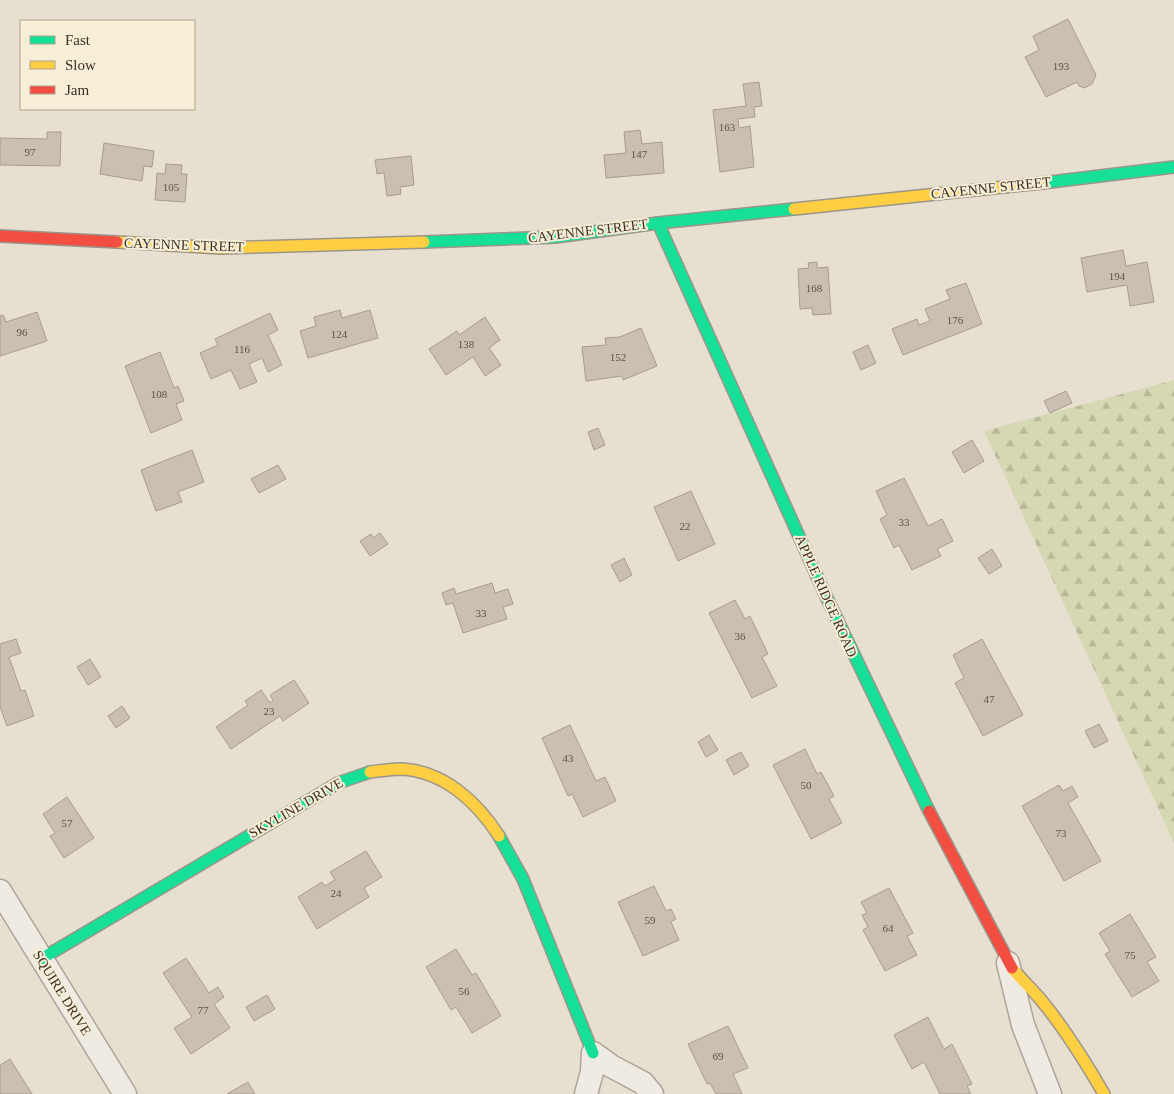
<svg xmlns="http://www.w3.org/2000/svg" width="1174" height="1094" font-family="Georgia,serif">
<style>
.forest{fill:url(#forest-firs)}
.building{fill:#cbbfb2;stroke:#a89c90}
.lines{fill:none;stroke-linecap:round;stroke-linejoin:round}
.street-casing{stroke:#ada599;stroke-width:25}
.fast-casing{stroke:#9c958a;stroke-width:14}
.slow-casing{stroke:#9c958a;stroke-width:14}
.jam-casing{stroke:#9c958a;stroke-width:14}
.street{stroke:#efebe3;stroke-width:22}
.fast{stroke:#16e098;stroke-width:11}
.slow{stroke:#ffcf43;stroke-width:11}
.jam{stroke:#f24e42;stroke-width:11}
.labels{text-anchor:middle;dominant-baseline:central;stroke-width:4;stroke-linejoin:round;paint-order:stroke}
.number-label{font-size:11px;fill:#605244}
.street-label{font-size:14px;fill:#3d2e20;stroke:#f7eed8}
</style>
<defs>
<pattern id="forest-firs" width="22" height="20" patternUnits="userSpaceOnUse" patternTransform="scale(1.25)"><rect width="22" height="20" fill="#d6d7b3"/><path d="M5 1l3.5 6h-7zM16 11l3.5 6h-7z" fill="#b9b99a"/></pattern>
</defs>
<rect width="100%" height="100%" fill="#e7e0d1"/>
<polygon class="forest" points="1174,380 1174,843 984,431"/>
<g class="building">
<polygon points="1068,19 1096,75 1092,84 1084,88 1079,86 1077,82 1046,97 1025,57 1039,50 1033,36"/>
<polygon points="759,82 762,106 754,107 755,117 738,119 739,128 750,126 754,167 720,172 713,110 746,106 743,84"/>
<polygon points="640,130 642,144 662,142 664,173 606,178 604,155 626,153 624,132"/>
<polygon points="47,132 61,132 60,166 0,165 0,138 47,139"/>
<polygon points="104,143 154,151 152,167 144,166 142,181 100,174"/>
<polygon points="411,156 414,185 400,187 401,194 387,196 384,173 377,174 375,160"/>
<polygon points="166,164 182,165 181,174 187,174 185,202 155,200 157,173 165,174"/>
<polygon points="1123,250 1126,266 1147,262 1154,302 1130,306 1127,285 1087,292 1081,258"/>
<polygon points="817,262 817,268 828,267 831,314 813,315 812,308 800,309 798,269 809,268 808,263"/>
<polygon points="966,283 982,324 903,355 892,329 917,319 919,325 930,321 925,309 950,299 946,290"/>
<polygon points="340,310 342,318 370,310 378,338 308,358 300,331 316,326 314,317"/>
<polygon points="37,312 47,341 0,356 0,316 3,315 6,322"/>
<polygon points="270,313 278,330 268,335 282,365 268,372 262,358 249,364 257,382 240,389 231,370 211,379 200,353 218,345 215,339"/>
<polygon points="485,317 500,340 489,348 501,365 485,376 473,357 446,375 429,349 457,331 459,335"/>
<polygon points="641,328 657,366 623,380 622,376 586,381 582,347 606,345 605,338 620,337"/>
<polygon points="868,345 876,363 861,370 853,352"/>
<polygon points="160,352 174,388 178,386 184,401 176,404 182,420 151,433 125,366"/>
<polygon points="1066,391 1072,403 1050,413 1044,401"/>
<polygon points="598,428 605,445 594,450 588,432"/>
<polygon points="972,440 984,461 964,473 952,452"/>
<polygon points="192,450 204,482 178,492 182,502 156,511 141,470"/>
<polygon points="278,465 286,479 259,493 251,479"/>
<polygon points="904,478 928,526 942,519 953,541 937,549 941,556 912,570 899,545 894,548 880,519 887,515 876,491"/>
<polygon points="691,491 715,544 678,561 654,507"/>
<polygon points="380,533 388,544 370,556 360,541 371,534 373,538"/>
<polygon points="992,549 1002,566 989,574 978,558"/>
<polygon points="624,558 632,575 620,582 611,565"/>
<polygon points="492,583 495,593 508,589 513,604 503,607 507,619 463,633 453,603 446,605 442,593 454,588 456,594"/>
<polygon points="735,600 745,619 750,616 768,654 762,657 777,686 752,698 709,613"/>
<polygon points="16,639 21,653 9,657 21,691 25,690 34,716 7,726 0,707 0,644"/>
<polygon points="982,639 1023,715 983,736 955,683 964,678 953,655"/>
<polygon points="90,659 101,677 88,685 77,667"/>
<polygon points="294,680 309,703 283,721 280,716 231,749 216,727 248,705 245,701 261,690 270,703 273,700 270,695"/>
<polygon points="122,706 130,718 116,728 108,716"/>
<polygon points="1099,724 1108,741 1094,748 1085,731"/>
<polygon points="570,725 596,781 605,777 616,801 583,817 572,794 568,796 542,738"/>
<polygon points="709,735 718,750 706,757 698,742"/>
<polygon points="805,749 817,774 821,772 834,796 829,799 842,823 811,839 773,765"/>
<polygon points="741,752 749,766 734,775 726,760"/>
<polygon points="1059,785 1063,791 1072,786 1078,797 1068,803 1101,861 1064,881 1022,806"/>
<polygon points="67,797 94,838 64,858 50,836 55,833 43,814"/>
<polygon points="366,851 382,877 364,888 369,897 317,929 298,897 322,882 325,886 335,880 330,872"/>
<polygon points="654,886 666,911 671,909 676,919 671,922 679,940 643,956 618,902"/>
<polygon points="889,888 913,933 907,936 917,955 885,971 863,930 868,927 862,915 867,913 861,902"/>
<polygon points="1130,914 1156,957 1147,962 1159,981 1132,997 1105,954 1110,951 1099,933"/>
<polygon points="456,949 472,975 476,973 501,1016 472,1033 456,1007 451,1010 426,967"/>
<polygon points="186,958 209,993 218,987 224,997 214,1004 230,1028 191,1054 174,1028 192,1017 163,973"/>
<polygon points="267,995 275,1009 254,1021 246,1007"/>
<polygon points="928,1017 944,1049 952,1044 972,1084 967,1086 971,1094 940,1094 924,1062 912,1069 894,1035"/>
<polygon points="728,1026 748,1068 733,1074 742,1094 716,1094 710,1083 707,1084 688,1044"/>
<polygon points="10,1059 32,1094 0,1094 0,1065"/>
<polygon points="248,1082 255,1094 227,1094"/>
</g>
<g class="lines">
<g class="street-casing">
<g id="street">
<polyline points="0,891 125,1094"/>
<polyline points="1008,963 1023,1025 1050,1094"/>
<polyline points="586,1094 592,1072 593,1053 611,1066 643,1083 652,1094"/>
</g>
</g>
<g class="fast-casing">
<g id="fast">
<polyline points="1042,183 1174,167"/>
<polyline points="658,223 825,594 929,811"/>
<polyline points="424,242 556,237 658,223 794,209"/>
<polyline points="499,836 523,879 593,1053"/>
<polyline points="41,959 338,783 370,772"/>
</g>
</g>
<g class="slow-casing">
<g id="slow">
<polyline points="794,209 1042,183"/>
<polyline points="117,242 221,248 424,242"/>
<path d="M370,772C379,771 391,769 401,769C444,771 477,802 499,836"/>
<path d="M1012,968C1021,979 1032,989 1041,1000C1065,1029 1085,1061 1104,1094"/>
</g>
</g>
<g class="jam-casing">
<g id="jam">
<polyline points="0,236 117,242"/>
<polyline points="929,811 1012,968"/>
</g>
</g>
<use href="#street" class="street"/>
<use href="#fast" class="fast"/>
<use href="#slow" class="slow"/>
<use href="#jam" class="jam"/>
</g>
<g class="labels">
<g class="number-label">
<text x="1061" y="66">193</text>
<text x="727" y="127">163</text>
<text x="30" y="152">97</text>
<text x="639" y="154">147</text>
<text x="171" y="187">105</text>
<text x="1117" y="276">194</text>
<text x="814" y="288">168</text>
<text x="955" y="320">176</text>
<text x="22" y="332">96</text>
<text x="339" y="334">124</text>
<text x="466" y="344">138</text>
<text x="242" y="349">116</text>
<text x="618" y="357">152</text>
<text x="159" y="394">108</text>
<text x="904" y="522">33</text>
<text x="685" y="526">22</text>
<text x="481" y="613">33</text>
<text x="740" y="636">36</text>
<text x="989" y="699">47</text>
<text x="269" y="711">23</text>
<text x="568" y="758">43</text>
<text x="806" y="785">50</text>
<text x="67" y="823">57</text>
<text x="1061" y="833">73</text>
<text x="336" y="893">24</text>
<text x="650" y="920">59</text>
<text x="888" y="928">64</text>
<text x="1130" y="955">75</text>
<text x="464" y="991">56</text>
<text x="203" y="1010">77</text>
<text x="718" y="1056">69</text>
</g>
<g class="street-label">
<text transform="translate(991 188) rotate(-6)">CAYENNE STREET</text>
<text transform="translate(588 231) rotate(-7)">CAYENNE STREET</text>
<text transform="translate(184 245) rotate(2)">CAYENNE STREET</text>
<text transform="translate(826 596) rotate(66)">APPLE RIDGE ROAD</text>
<text transform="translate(296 808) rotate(-30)">SKYLINE DRIVE</text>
<text transform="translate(62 993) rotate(58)">SQUIRE DRIVE</text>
</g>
</g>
<rect x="20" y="20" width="175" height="90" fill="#f7eed8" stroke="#ada18e"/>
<rect x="30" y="36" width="25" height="8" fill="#16e098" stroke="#ada18e"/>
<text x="65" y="45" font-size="15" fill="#3d2e20">Fast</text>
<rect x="30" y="61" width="25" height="8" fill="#ffcf43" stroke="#ada18e"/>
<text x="65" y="70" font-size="15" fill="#3d2e20">Slow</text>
<rect x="30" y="86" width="25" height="8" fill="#f24e42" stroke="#ada18e"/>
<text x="65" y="95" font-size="15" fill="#3d2e20">Jam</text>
</svg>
